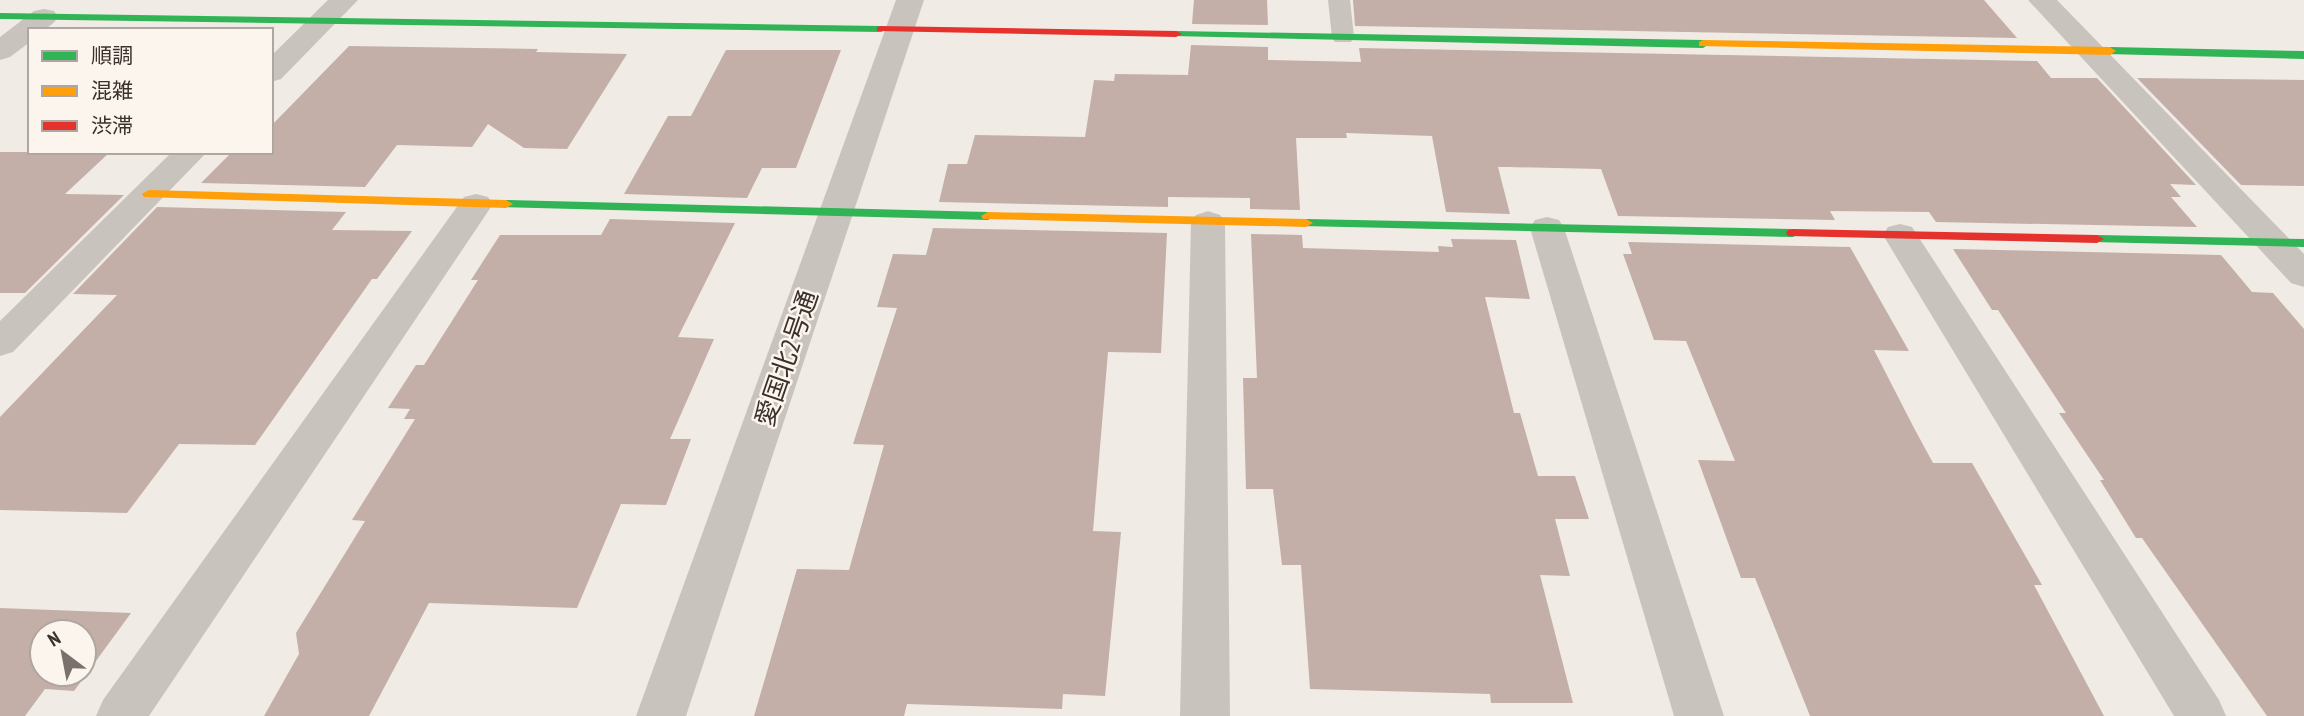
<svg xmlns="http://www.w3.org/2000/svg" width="2304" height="716" font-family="'PT Sans Narrow','Noto Sans JP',sans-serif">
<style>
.building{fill:#c3afa7;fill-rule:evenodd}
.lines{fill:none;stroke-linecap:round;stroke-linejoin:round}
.lane{fill:#c9c3be;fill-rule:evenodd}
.street{fill:#c9c3be;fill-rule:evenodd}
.fast{fill:#30b455;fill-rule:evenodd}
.slow{fill:#ff9f0a;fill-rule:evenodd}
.jam{fill:#e5322d;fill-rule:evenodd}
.labels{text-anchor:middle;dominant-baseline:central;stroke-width:5;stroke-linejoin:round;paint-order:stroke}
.street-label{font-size:26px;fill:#3b302b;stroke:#fbf5ee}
</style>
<rect width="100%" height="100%" fill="#f0ebe5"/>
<g class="building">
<polygon points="1194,0 1267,0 1268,25 1192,24"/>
<polygon points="1353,0 1984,0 2017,38 1355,26"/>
<polygon points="1191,45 1268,47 1268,60 1361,62 1359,48 2037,61 2051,78 2097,78 2196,185 2170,184 2181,197 2171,197 2197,227 1936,222 1929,212 1830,211 1835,220 1618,216 1601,169 1508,167 1498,167 1510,214 1446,212 1432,136 1346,133 1347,138 1296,138 1300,210 1250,209 1250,198 1168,197 1168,207 939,202 948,164 967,164 975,135 1085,137 1094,80 1114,81 1115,74 1188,75"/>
<polygon points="349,46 538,49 536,52 627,54 567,149 524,148 488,124 472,147 397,145 365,187 201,183 232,152 271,152 271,126"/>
<polygon points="726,50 841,50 796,168 762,168 747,198 624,194 668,116 691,116"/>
<polygon points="2137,78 2304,80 2304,186 2241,185"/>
<polygon points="0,152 110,152 65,194 124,195 25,293 0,293"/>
<polygon points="157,207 346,212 332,230 412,231 377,279 372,279 255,445 179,444 127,513 0,510 0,417 117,295 73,294"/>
<polygon points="610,219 735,223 678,337 714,339 670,439 691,439 666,505 621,504 577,608 429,603 369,716 264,716 299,654 296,633 365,521 352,520 415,419 404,419 410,409 388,408 416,365 424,365 478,280 471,280 500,235 601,235"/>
<polygon points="933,228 1167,233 1161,353 1108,352 1093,531 1121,532 1105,696 1063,694 1062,709 907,704 904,716 754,716 797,569 849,570 884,445 853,444 897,308 877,307 893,254 926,255"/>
<polygon points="1251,234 1302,235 1303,248 1439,252 1438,246 1453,247 1451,239 1516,240 1530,299 1485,297 1514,413 1520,413 1538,476 1575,476 1589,519 1555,519 1570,576 1540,575 1573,703 1491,703 1490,694 1310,689 1301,565 1282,565 1273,489 1246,489 1243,378 1257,378"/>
<polygon points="1628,242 1850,247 1909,351 1874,350 1914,428 1933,463 1972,463 2042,585 2034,585 2104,716 1810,716 1755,578 1741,578 1698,460 1735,461 1686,341 1654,340 1623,254 1632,254"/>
<polygon points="1953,249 2221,255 2252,292 2273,293 2304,329 2304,716 2267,716 2142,538 2136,538 2100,480 2104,480 2059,413 2066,413 1998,310 1992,310"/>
<path d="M0,608L131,613L74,691L45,689L25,716H0ZM42,632H84V674H42Z"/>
</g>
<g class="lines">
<polygon class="lane" points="1328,0 1350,0 1354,37 1351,42 1335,42 1332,37"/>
<g class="street">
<polygon points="328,0 358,0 281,79 271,82 271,56"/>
<polygon points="896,0 924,0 686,716 636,716"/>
<polygon points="2028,0 2057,0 2304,254 2304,287 2291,283"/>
<path d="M44,9L54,11L58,17C50,29 43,30 30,30V42L10,57L0,60V37L34,11Z"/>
<polygon points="172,152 207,152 13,352 0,356 0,321"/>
<polygon points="476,194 488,197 493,204 149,716 96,716 103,700 464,197"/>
<polygon points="1208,211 1220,215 1225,222 1230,716 1180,716 1191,222 1196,215"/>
<polygon points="1547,217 1559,220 1564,228 1724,716 1674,716 1530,228 1535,220"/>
<polygon points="1900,224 1912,227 2219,700 2226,716 2174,716 1883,235 1888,227"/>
</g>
<g class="fast">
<polygon points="0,13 881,26 887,29 881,32 0,19"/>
<polygon points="1176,31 1703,40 1709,44 1703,48 1172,36 1172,32"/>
<polygon points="2110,47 2304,51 2304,59 2106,54 2104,51"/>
<polygon points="506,200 988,212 995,216 988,220 501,207 499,204"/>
<polygon points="1306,219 1793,229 1800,233 1793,237 1301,226 1299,223 1301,220"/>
<polygon points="2097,235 2304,239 2304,247 2092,242 2090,239"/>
</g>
<g class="slow">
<polygon points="1703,40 2110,47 2116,51 2110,55 1699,46 1699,42"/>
<polygon points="149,190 506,200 513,204 506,208 144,197 142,194"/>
<polygon points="988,212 1306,219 1313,223 1306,227 983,219 981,216"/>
</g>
<g class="jam">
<polygon points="881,26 1176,31 1182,34 1176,37 877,31 877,27"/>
<polygon points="1793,229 2097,235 2104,239 2097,243 1788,236 1786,233 1788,230"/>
</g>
</g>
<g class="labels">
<g class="street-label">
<text transform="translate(786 358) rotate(-71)">愛国北2号通</text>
</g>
</g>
<rect x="28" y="28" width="245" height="126" fill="#fbf5ee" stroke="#aea6a0" stroke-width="2"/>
<rect x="42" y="51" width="35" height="10" fill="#30b455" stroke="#aea6a0" stroke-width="2"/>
<text x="91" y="63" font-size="21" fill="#3b302b">順調</text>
<rect x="42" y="86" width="35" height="10" fill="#ff9f0a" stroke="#aea6a0" stroke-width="2"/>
<text x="91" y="98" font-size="21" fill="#3b302b">混雑</text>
<rect x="42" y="121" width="35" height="10" fill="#e5322d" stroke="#aea6a0" stroke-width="2"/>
<text x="91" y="133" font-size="21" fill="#3b302b">渋滞</text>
<g transform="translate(63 653) rotate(328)"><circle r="33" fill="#fbf5ee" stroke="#aea6a0" stroke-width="2"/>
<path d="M0-5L12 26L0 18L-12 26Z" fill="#7a716c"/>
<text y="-10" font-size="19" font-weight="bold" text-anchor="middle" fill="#3b302b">N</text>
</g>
</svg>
